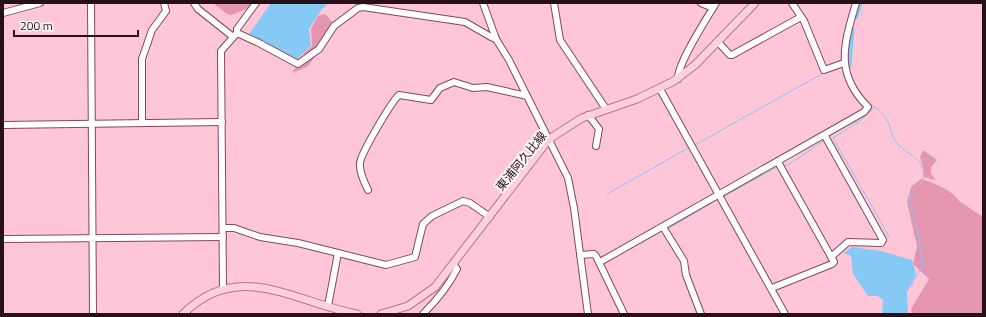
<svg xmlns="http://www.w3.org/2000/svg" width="986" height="317" font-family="'Titillium Web','Noto Sans JP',sans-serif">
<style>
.green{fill:#e495b0}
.water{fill:#86c9f4}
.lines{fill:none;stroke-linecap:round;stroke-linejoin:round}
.stream{stroke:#86c9f4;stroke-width:1}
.river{stroke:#86c9f4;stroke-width:7}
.minor-casing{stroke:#84475e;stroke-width:8}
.major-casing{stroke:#b4768b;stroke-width:9}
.minor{stroke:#fff;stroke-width:6}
.major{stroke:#ffcedf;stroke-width:7}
.labels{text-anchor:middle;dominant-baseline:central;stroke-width:4;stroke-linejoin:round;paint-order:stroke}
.street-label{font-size:12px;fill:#281019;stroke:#fef7f9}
</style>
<rect width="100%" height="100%" fill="#ffc6d8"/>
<g class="green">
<polygon points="213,3 254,3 252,7 231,15 227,14"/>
<polygon points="325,14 334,24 321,40 318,53 307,67 292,73 305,52 312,46 311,29 318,16"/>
<polygon points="923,150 937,160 931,167 931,174 936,180 924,177 923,167 920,157"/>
<path d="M921,179C931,181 955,192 959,201L983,217V314H912L911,309L929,279L913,264L917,246L907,202L911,187Z"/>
</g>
<g class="water">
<polygon points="271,3 329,3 322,9 309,29 311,46 297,59 249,34"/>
<polygon points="852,247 881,251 912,260 916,275 907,292 908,314 882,314 883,300 878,296 868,296 853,274 851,256 844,253"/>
</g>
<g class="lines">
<g class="stream">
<polyline points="852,80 858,89"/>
<path d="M865,100C872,106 881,110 886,118C891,126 891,136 897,143C908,156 928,159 923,181L913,191L909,200L918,234L923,264L911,286H909"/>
<polyline points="875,107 860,121 833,138 890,238"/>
<polyline points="695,145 825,72"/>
<polyline points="784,166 788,165 825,140"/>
<polyline points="607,194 690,147"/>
<polyline points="724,196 777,167"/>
<polyline points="668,229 719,198"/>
</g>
<g class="river">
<polyline points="855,16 859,3"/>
<polyline points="848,65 851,30"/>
</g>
<g class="minor-casing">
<g id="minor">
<polyline points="91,3 93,314"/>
<polyline points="194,3 198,9 232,36"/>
<polyline points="483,3 496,39 509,60 568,178 574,208 588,314"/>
<polyline points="554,3 560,40 606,109"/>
<polyline points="701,3 713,8"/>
<polyline points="792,3 804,21 824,70 844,63"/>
<polyline points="3,13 40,3"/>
<polyline points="237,33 257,42 298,64 319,49 334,26 358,8 363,7 465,22 491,37 496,39"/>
<polyline points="718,42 730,55 732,55 801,17"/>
<path d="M678,79C677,64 707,18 716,3"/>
<polyline points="660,89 785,314"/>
<polyline points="588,115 599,129 596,146"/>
<polyline points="142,123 142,59 152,30 166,11 164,3"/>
<polyline points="3,125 222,122"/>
<polyline points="825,136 883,240 881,243 848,242 831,257"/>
<path d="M368,190C364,182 359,171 360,163C361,153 392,101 399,95L431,100L440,88L454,82L473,88L487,87L527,96"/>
<polyline points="663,227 684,261 686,275 701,314"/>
<polyline points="223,228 234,228 260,237 298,243 386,265 415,257 423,224 432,216 463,201 470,203 490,217"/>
<polyline points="3,239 223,237"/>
<polyline points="580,255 594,254 596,256 624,314"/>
<path d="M600,262L864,112L868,107C834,73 844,44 856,3"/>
<polyline points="772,288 832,264 834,262 778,162"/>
<polyline points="223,289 221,51 237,33 237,29 256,3"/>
<polyline points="328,306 338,253"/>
<path d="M423,314C437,300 448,287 457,269L453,264"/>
</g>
</g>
<g class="major-casing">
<g id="major">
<path d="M183,314C239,258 296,303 357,314"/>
<polyline points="381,314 408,306 435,287 549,139 582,118 637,99 674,81 695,65 755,3"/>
</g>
</g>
<use href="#minor" class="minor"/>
<use href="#major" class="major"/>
</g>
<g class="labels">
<g class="street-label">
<text transform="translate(521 161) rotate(-51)">東浦阿久比線</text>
</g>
</g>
<rect width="986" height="317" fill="none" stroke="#281019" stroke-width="8"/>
<path d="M14 30v6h124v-6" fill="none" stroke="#281019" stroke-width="2"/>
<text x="20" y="30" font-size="12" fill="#281019" stroke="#fef7f9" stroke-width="3" paint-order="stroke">200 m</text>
</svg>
